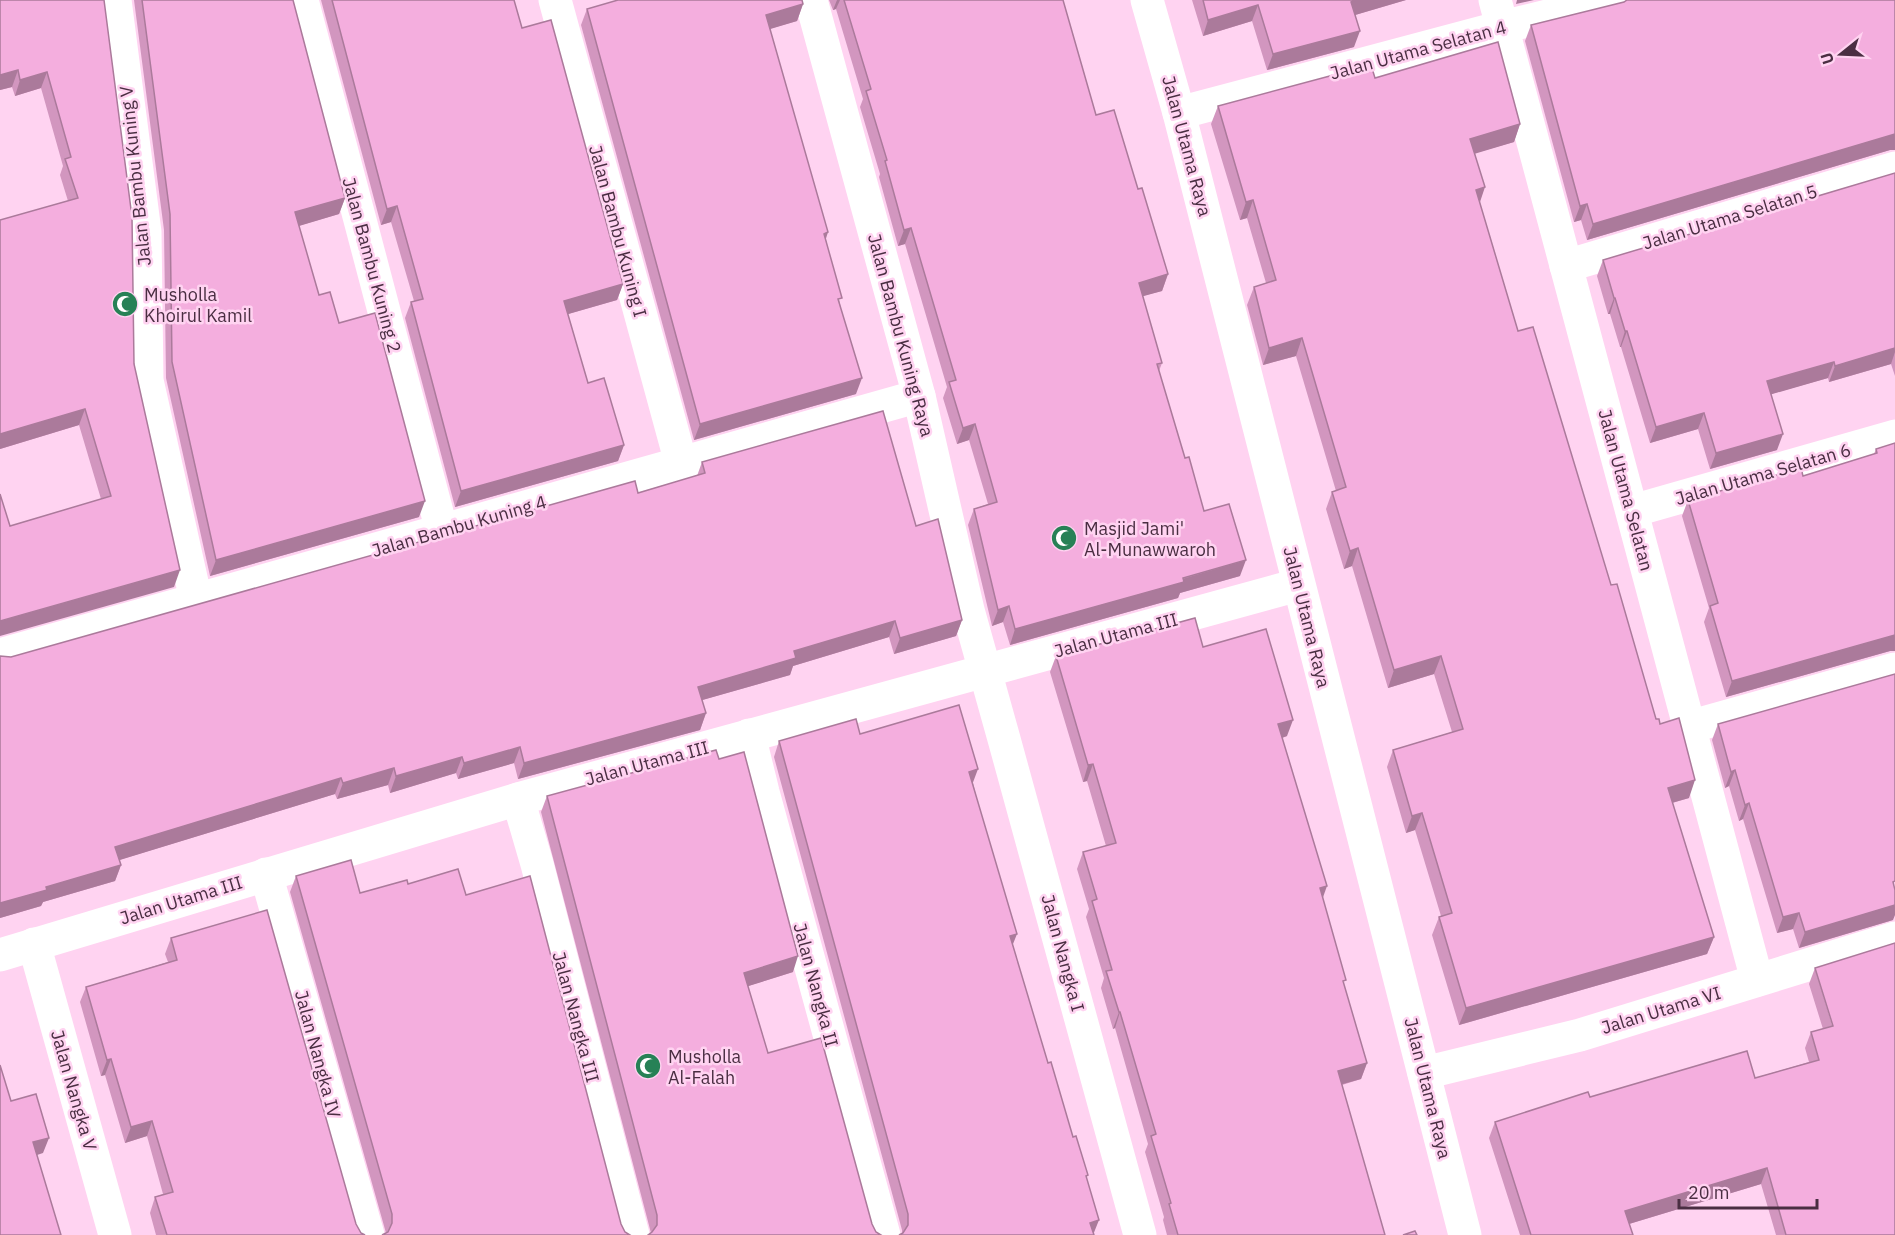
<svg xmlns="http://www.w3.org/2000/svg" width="1895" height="1235" font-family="'IBM Plex Sans',sans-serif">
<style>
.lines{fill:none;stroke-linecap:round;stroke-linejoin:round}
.minor{stroke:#fff;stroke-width:33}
.major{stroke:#fff;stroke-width:33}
.wall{fill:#d296bf}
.shaded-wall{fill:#ab7a9b}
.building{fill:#f4aede;stroke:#ab7a9b;stroke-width:1.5}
.labels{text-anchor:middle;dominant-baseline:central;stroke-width:5;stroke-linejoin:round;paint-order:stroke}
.street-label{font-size:18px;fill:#4a2e42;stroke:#ffd3f1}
.poi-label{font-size:18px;fill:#4a2e42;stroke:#ffd3f1;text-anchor:start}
</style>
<rect width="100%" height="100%" fill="#ffd3f1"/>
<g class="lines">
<g class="minor">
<polyline points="115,0 145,232 147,380 196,600"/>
<polyline points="302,0 442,531"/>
<polyline points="555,0 681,463"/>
<polyline points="811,0 919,396 968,610 1004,739 1140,1235"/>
<polyline points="1495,0 1757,980"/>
<polyline points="1179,113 1502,27 1613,0"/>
<polyline points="1566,266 1895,168"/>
<polyline points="1632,511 1895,436"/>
<polyline points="0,655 919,396"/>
<polyline points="1689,727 1895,669"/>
<polyline points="749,735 763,792 884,1235"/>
<polyline points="518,799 537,864 633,1235"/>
<polyline points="266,874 368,1235"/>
<polyline points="34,944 115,1235"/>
<polyline points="0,955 518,799 1298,585"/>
<polyline points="1424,1073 1580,1035 1895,938"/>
</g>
<polyline class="major" points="1147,0 1179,113 1465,1235"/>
</g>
<g class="wall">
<polygon points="0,0 104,0 134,364 174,587 10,526 101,499 79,425 0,449 0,220 68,201 60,175 63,166 41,88 15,96 12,87 0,90"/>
<polygon points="134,0 293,0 345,198 339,214 298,226 319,295 339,323 419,517 210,576 166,378 164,230"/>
<polygon points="321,0 514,0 522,28 623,284 617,300 568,314 588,383 624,445 618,461 455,507 405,318 411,302 414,301 391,222 381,225"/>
<polygon points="829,0 1063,0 1096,115 1138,189 1168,274 1162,291 1142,296 1162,363 1159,371 1185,458 1204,511 1240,576 1180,593 1178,598 1010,645 1003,622 992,626 968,525 974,509 988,504 969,440 957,444 943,398 947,387 905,244 898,246 879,177 880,174 860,107 863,99 836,9 833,10"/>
<polygon points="1192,0 1406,0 1355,15 1354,47 1267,70 1252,21 1203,36"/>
<polygon points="1895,0 1895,150 1890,150 1587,240 1581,220 1574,222 1525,41 1531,25 1624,2"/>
<polygon points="803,4 797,21 769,29 826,240 840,304 856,394 694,440 581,25 587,9"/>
<polygon points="1375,78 1520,124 1514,142 1475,153 1480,203 1518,331 1611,585 1656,719 1689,798 1672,803 1714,937 1707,954 1459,1025 1432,935 1439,917 1441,916 1415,830 1406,833 1387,767 1393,750 1452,732 1434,674 1388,688 1352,566 1344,569 1326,509 1332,492 1336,491 1296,356 1263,365 1247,305 1254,287 1266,283 1247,218 1240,220 1211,124 1218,106"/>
<polygon points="1895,173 1895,376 1891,364 1829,382 1828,378 1771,394 1777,450 1710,469 1698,429 1650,443 1621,347 1620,347 1610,314 1608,314 1597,276 1603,260"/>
<polygon points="1895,443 1895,651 1890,651 1726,697 1704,622 1709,608 1682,516 1688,500 1803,476 1874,454 1876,449"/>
<polygon points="702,462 916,526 962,620 956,636 894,654 889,637 793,666 790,675 702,700 706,713 700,730 518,779 514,763 458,779 456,773 390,793 388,785 337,799 335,794 119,860 121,865 115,881 43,902 41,906 0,918 0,656 11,657 638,493 697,476"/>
<polygon points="1203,647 1287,736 1282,738 1344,985 1367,1063 1361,1079 1342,1085 1385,1235 1167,1235 1163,1220 1164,1217 1145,1152 1148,1144 1115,1028 1113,1029 1101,988 1104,978 1086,917 1089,909 1077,869 1083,852 1106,846 1087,781 1083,782 1050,672 1056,656"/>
<polygon points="1718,724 1893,920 1799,948 1793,929 1777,933 1743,819 1739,821 1729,786 1725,788 1712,740"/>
<polygon points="860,734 973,783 1013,946 1048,1063 1087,1179 1094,1234 902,1233 902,1230 774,757 779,741"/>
<polygon points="547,796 793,972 748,986 768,1053 876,1232 651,1233 541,812"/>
<polygon points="296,876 360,893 408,884 466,895 625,1232 386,1233 290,892"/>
<polygon points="171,938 361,1233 365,1235 156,1235 150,1213 155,1197 163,1194 147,1136 125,1143 105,1075 101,1076 80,1002 86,987 168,962 165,954"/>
<polygon points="1815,968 1895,1235 1776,1235 1761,1184 1629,1224 1633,1235 1520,1235 1489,1138 1495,1122 1590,1097 1755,1078 1809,1062 1805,1048 1811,1032 1823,1029 1809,984"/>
</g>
<g class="shaded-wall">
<polygon points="837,0 840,0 836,9 833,10"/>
<polygon points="1356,0 1406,0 1345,18 1351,2"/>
<polygon points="1517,0 1534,0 1516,4"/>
<polygon points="803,4 797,21 760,32 766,15"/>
<polygon points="1258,5 1252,21 1203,36 1208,20"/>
<polygon points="1360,31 1354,47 1267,70 1273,54"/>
<polygon points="18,70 12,87 0,90 0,75"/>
<polygon points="47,72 41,88 15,96 20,80"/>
<polygon points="1520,124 1514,142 1464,157 1470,139"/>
<polygon points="1895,134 1895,150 1890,150 1587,240 1593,224"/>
<polygon points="1485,187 1479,205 1476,190"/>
<polygon points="345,198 339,214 289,229 295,212"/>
<polygon points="1253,200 1247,218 1240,220 1246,202"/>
<polygon points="1587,204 1581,220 1574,222 1580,206"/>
<polygon points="397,206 391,222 381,225 387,209"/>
<polygon points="911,228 905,244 898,246 904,230"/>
<polygon points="828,232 823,248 824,234"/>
<polygon points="1168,274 1162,291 1133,299 1139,283"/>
<polygon points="623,284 617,300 558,317 564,301"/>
<polygon points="1614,298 1615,298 1610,314 1608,314"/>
<polygon points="1625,331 1627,331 1621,347 1620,347"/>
<polygon points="1302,338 1296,356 1263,365 1269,348"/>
<polygon points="1895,348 1895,352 1891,364 1829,382 1835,366"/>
<polygon points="1834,362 1828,378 1762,397 1767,381"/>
<polygon points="862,378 856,394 694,440 700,424"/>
<polygon points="85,409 79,425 0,449 0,434"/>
<polygon points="1704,413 1698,429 1650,443 1656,427"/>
<polygon points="975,424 969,440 957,444 963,428"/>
<polygon points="1783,434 1777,450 1710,469 1716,453"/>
<polygon points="624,445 618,461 455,507 461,491"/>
<polygon points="425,501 419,517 210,576 216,560"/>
<polygon points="1358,548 1352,566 1344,569 1350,551"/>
<polygon points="1246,560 1240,576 1180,593 1178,598 1010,645 1015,629"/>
<polygon points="180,570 174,587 0,636 0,621"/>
<polygon points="1009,606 1003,622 992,626 998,610"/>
<polygon points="962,620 956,636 894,654 900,638"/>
<polygon points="895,621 889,637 793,666 790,675 692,703 698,687 794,651"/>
<polygon points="1895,635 1895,651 1890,651 1726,697 1732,681"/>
<polygon points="1441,656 1434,674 1388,688 1394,670"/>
<polygon points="706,713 700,730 518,779 524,763"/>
<polygon points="1293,720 1287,736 1273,741 1278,724"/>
<polygon points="520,747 514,763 458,779 464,763"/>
<polygon points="462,757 456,773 390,793 396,776"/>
<polygon points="1093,764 1087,781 1083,782 1088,765"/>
<polygon points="394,768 388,785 337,799 343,783"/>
<polygon points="978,769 972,785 969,772"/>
<polygon points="1735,770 1729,786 1725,788 1731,772"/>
<polygon points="341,778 335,794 110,863 115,847"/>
<polygon points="1695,780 1689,798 1661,806 1668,788"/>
<polygon points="1749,803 1743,819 1739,821 1745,805"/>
<polygon points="1422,813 1415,830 1406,833 1412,816"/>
<polygon points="121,865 115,881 43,902 41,906 0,918 0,903 46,887"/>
<polygon points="1327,886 1321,903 1320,888"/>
<polygon points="1895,905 1895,915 1893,920 1799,948 1805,932"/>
<polygon points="1799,913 1793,929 1777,933 1783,917"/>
<polygon points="1017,934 1011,949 1010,936"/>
<polygon points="1714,937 1707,954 1459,1025 1466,1008"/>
<polygon points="798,956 793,972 739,989 744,973"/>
<polygon points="1119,1012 1120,1012 1115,1028 1113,1029"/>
<polygon points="111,1059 105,1075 101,1076 107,1060"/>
<polygon points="1367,1063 1361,1079 1332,1087 1338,1071"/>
<polygon points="152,1121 147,1136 125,1143 131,1127"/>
<polygon points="49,1138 43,1153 28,1158 33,1142"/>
<polygon points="1767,1168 1761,1184 1619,1227 1625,1211"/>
<polygon points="1099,1220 1093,1235 1090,1223"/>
</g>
<g class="building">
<polygon points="0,0 104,0 132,217 134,364 180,570 0,621 0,494 10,526 111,496 85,409 0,434 0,220 78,198 65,159 71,157 47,72 20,80 18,70 0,75"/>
<polygon points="142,0 293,0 345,198 295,212 319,295 330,292 339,323 375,313 425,501 216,560 172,362 170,214"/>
<polygon points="332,0 514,0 522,28 551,20 623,284 564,301 588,383 604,378 624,445 461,491 411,302 423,299 397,206 387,209"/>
<polygon points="618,0 802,0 803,4 766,15 828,232 824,234 842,298 838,299 862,378 700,424 587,9"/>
<polygon points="844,0 1063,0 1096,115 1114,110 1138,189 1142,188 1168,274 1139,283 1162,363 1157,364 1185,458 1189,457 1204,511 1229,504 1246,560 1183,578 1184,582 1015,629 1009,606 998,610 974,509 997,502 975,424 963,428 949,382 956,380 911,228 904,230 885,161 887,160 866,91 871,89"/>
<polygon points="1203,0 1356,0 1351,2 1360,31 1273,54 1258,5 1208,20"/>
<polygon points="1627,0 1895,0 1895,134 1593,224 1587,204 1580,206 1531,25 1624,2"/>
<polygon points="1498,42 1520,124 1470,139 1485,187 1476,190 1518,331 1533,327 1611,585 1617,584 1656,719 1659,719 1660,724 1679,718 1695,780 1668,788 1714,937 1466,1008 1439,917 1452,913 1422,813 1412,816 1393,750 1463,729 1441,656 1394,670 1358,548 1350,551 1332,492 1346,487 1302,338 1269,348 1254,287 1276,280 1253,200 1246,202 1218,106 1371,65 1375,78"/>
<polygon points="1895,173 1895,348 1835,366 1834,362 1767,381 1783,434 1716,453 1704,413 1656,427 1627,331 1625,331 1615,298 1614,298 1603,260"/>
<polygon points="883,411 916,526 938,519 962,620 900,638 895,621 794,651 796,658 698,687 706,713 524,763 520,747 464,763 462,757 396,776 394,768 343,783 341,778 115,847 121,865 46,887 47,890 0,903 0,656 11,657 635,481 638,493 705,473 702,462"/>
<polygon points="1895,443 1895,635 1732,681 1710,606 1718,603 1688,500 1801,468 1803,476 1877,453 1876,449"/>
<polygon points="1195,618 1203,647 1266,629 1293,720 1278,724 1327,886 1320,888 1346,980 1343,981 1367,1063 1338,1071 1385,1235 1178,1235 1169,1204 1171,1203 1151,1136 1156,1134 1120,1012 1119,1012 1106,971 1112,970 1092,901 1097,899 1083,852 1116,843 1093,764 1088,765 1056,656"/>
<polygon points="1895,674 1895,881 1893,882 1895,890 1895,905 1805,932 1799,913 1783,917 1749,803 1745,805 1735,770 1731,772 1718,724"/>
<polygon points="959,705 978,769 969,772 1017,934 1010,936 1048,1063 1051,1062 1073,1137 1076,1136 1088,1175 1086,1176 1099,1220 1090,1223 1094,1235 899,1235 903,1233 908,1225 908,1214 779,741 856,719 860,734"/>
<polygon points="716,750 719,759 744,752 798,956 744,973 768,1053 821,1038 872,1224 876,1232 881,1235 648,1235 652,1232 657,1225 657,1215 547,796"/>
<polygon points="351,860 360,893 407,880 408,884 458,869 466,895 530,876 621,1224 625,1232 630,1235 382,1235 388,1232 392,1223 392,1214 296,876"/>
<polygon points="267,910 356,1224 361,1233 365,1235 167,1235 155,1197 173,1192 152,1121 131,1127 111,1059 107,1060 86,987 177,960 171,938"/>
<polygon points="1895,943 1895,1235 1786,1235 1767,1168 1625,1211 1633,1235 1531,1235 1495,1122 1588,1092 1590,1097 1747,1051 1755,1078 1819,1060 1811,1032 1833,1026 1815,968"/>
<polygon points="0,1065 11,1101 36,1094 49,1138 33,1142 61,1235 0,1235"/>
<polygon points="1415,1231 1417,1235 1403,1235"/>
</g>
<defs>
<g id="mosque-disc" transform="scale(1.35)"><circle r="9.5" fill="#278156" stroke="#ffd3f1"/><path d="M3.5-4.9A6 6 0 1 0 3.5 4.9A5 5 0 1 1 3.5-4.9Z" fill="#fff"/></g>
</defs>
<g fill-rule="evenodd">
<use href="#mosque-disc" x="125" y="304"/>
<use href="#mosque-disc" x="1064" y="538"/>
<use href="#mosque-disc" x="648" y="1066"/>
</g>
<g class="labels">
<g class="street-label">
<text transform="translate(1418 50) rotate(-15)">Jalan Utama Selatan 4</text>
<text transform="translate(1187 146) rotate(75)">Jalan Utama Raya</text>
<text transform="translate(135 176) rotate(-96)">Jalan Bambu Kuning V</text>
<text transform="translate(1730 217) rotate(-17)">Jalan Utama Selatan 5</text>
<text transform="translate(618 231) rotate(75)">Jalan Bambu Kuning I</text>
<text transform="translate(372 265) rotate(75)">Jalan Bambu Kuning 2</text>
<text transform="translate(901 335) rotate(75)">Jalan Bambu Kuning Raya</text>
<text transform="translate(1763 474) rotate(-16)">Jalan Utama Selatan 6</text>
<text transform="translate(1626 490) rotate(75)">Jalan Utama Selatan</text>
<text transform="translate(459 526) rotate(-16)">Jalan Bambu Kuning 4</text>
<text transform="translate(1307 617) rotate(76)">Jalan Utama Raya</text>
<text transform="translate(1116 635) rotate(-15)">Jalan Utama III</text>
<text transform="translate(647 763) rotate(-15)">Jalan Utama III</text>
<text transform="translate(181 900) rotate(-17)">Jalan Utama III</text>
<text transform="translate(1063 953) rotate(75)">Jalan Nangka I</text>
<text transform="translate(816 985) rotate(75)">Jalan Nangka II</text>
<text transform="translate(1661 1010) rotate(-17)">Jalan Utama VI</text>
<text transform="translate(576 1017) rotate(75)">Jalan Nangka III</text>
<text transform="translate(318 1054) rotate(75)">Jalan Nangka IV</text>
<text transform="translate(1428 1088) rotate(76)">Jalan Utama Raya</text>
<text transform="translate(74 1090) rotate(74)">Jalan Nangka V</text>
</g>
<g class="poi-label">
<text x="144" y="294">Musholla<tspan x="144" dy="21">Khoirul Kamil</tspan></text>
<text x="1084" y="528">Masjid Jami'<tspan x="1084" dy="21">Al-Munawwaroh</tspan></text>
<text x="668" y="1056">Musholla<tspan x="668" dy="21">Al-Falah</tspan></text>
</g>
</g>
<g transform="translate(1841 54) rotate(252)" stroke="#ffd3f1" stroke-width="4.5" paint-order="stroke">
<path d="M0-4.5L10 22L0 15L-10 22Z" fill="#4a2e42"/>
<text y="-9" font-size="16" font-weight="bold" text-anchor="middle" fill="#4a2e42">U</text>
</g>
<path d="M1679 1199v9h138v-9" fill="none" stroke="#4a2e42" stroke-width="3"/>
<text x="1688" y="1199" font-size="18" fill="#4a2e42" stroke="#ffd3f1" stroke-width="4.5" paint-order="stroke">20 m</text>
</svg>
